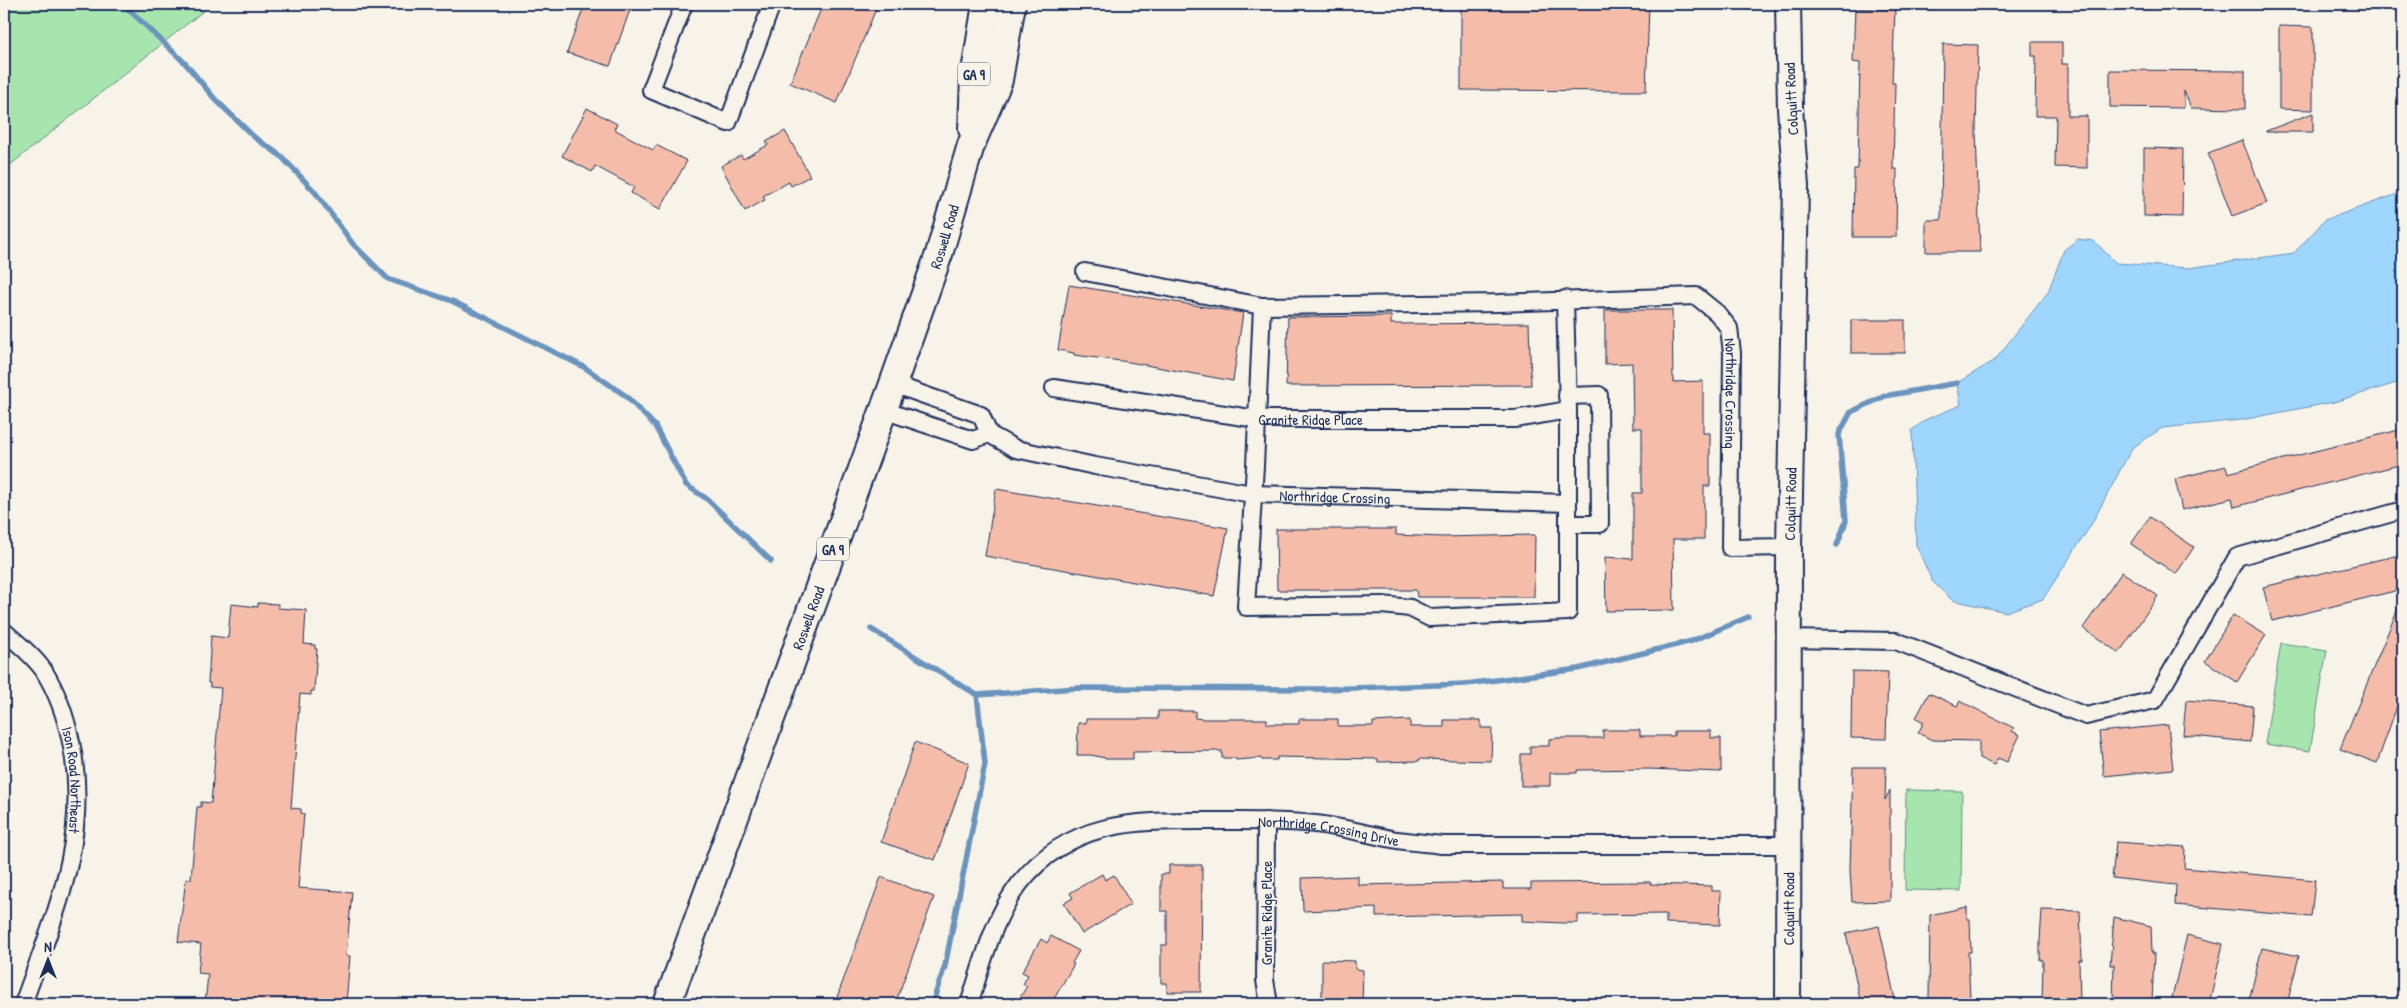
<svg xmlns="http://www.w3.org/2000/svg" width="2407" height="1008" font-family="'Patrick Hand',sans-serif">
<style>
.green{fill:#a6e6ae;stroke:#608a86}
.water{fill:#9fd6fe;stroke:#6a93be}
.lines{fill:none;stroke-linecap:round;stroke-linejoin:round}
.stream{stroke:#6a93be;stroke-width:5.5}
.building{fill:#f5bda9;stroke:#1b2f5e}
.street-casing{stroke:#1b2f5e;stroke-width:20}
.secondary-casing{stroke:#1b2f5e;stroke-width:28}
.primary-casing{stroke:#1b2f5e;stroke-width:30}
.street{stroke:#f7f3e8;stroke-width:16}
.secondary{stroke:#f7f3e8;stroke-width:24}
.primary{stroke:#f7f3e8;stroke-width:26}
.labels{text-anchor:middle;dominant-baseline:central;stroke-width:4;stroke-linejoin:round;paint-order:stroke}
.shield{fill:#f7f3e8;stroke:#5d6a87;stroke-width:1}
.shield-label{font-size:14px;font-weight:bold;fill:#1b2f5e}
.street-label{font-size:15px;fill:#1b2f5e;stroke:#f7f3e8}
</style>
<rect width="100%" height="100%" fill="#f7f3e8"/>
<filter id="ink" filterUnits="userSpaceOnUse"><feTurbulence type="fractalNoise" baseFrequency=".02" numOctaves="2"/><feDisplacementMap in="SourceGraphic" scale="10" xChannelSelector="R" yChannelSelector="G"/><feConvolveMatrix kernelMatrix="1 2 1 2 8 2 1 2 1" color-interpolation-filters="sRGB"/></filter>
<g filter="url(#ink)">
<g class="green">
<polygon points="4,4 212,4 4,170"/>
<polygon points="2281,643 2327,650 2310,751 2265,744"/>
<polygon points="1906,790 1962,791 1961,891 1905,890"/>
</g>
<polygon class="water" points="2403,185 2403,381 2334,402 2241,420 2162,428 2132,448 2091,525 2043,599 2006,612 1952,600 1932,581 1916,545 1912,430 1927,419 1961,405 1957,383 1995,360 2048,292 2064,250 2078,239 2094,241 2116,263 2188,268 2294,253 2325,220 2400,193"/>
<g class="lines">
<g class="stream">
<polyline points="123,4 185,63 214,98 254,137 281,156 315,192 353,244 388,279 452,301 584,367 626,396 655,426 686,485 707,499 771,561"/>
<polyline points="1837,545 1846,521 1839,434 1851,412 1885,396 1957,383"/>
<polyline points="871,629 977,695 1077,688 1325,689 1466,684 1578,669 1692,641 1748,617"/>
<polyline points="932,1004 945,966 985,764 977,695"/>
</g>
</g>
<g class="building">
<polygon points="585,4 632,4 610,66 567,53"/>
<polygon points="823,4 878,4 837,103 790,83"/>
<polygon points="1461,4 1649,4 1646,91 1461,90"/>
<polygon points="1855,8 1895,10 1892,83 1895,83 1893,169 1897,169 1896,237 1853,237 1854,169 1858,169 1860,63 1853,62"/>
<polygon points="2279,26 2313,27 2313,110 2279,109"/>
<polygon points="2032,42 2062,42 2062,64 2068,64 2068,116 2087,116 2087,168 2055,167 2056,116 2035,116 2036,56 2032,56"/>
<polygon points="1943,44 1978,45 1976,131 1980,252 1926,252 1926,220 1941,220"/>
<polygon points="2110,70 2245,71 2245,109 2191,108 2184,91 2184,108 2110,107"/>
<polygon points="587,108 617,124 614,129 653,150 656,145 687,161 660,209 631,193 634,187 595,166 592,172 562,156"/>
<polygon points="2313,113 2313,132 2266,132 2266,131"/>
<polygon points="785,131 810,176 791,186 789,182 763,196 765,200 745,211 721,166 741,155 743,159 768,145 766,142"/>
<polygon points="2242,140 2267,203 2232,216 2208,153"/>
<polygon points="2144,148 2183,149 2182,217 2144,216"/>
<polygon points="1069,285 1243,313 1233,381 1129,362 1074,355 1074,353 1058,350"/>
<polygon points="1605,310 1672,310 1673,382 1703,381 1703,433 1710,433 1710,486 1704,486 1704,539 1673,539 1674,610 1606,611 1605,557 1633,559 1633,493 1642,493 1642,428 1633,428 1632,363 1605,364"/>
<polygon points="1391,316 1391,324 1529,323 1531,385 1286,386 1288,317"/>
<rect x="1851" y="320" width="54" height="33"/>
<polygon points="2403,429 2403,464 2234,507 2232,498 2182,510 2175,479 2226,466 2228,473"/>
<polygon points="996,489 1228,528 1214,596 985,556"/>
<polygon points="2150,517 2194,547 2176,574 2131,544"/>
<polygon points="1276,529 1396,529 1396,535 1442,537 1535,535 1534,597 1417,597 1416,590 1277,590"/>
<polygon points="2403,554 2403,589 2272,621 2263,587"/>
<polygon points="2122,572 2158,596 2119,653 2083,628"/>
<polygon points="2403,596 2403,689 2377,763 2340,749"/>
<polygon points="258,603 278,604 278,608 306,610 304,644 315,645 315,649 317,649 314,691 311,691 311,695 300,694 291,808 301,809 301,813 304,814 298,888 352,892 346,956 350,956 346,1004 205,1004 208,974 198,973 201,944 178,942 186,879 191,879 197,807 201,807 201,802 211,803 221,688 210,687 210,683 208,683 211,636 228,638 231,604 258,607"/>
<polygon points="2233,615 2266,635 2237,682 2205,661"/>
<polygon points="1852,671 1888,672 1886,739 1851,738"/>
<polygon points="1929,693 1957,706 1960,701 2014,728 2012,731 2020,735 2007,762 1998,758 1994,765 1979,758 1979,741 1932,740 1918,733 1924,722 1916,718"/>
<polygon points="2186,700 2253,706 2250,742 2183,735"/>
<polygon points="1158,711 1195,711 1195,718 1204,719 1267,719 1267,724 1299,724 1299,719 1338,719 1338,726 1373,726 1373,722 1410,720 1410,727 1444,727 1444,720 1481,720 1481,728 1492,728 1491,761 1419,759 1419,761 1378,762 1378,759 1277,757 1277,760 1262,760 1261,758 1236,760 1235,758 1222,758 1222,751 1133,752 1133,759 1105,759 1105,758 1091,755 1077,755 1078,723 1086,723 1086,719 1158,719"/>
<polygon points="2168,725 2173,769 2104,776 2099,732"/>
<polygon points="1603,730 1640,730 1640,736 1674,736 1674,731 1711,731 1711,738 1721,738 1721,772 1649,769 1577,770 1577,773 1550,773 1550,786 1521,786 1521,754 1530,754 1530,746 1549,746 1549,739 1558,738 1603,738"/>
<polygon points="915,742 969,763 935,860 881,842"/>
<polygon points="1853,767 1886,767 1885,800 1890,790 1890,901 1852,902 1850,870"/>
<polygon points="2116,842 2185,847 2184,868 2315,880 2311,917 2175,905 2176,885 2112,878"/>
<polygon points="1169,865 1202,865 1201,992 1167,992 1167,983 1161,983 1161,945 1167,945 1167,911 1161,911 1161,874 1169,874"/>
<polygon points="1102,874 1105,880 1114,875 1131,904 1082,934 1064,903 1073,898 1070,893"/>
<polygon points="1358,876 1358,885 1503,882 1503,889 1531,889 1531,883 1650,882 1650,884 1712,886 1712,891 1721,891 1720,925 1666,923 1666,914 1578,915 1578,923 1563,923 1522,921 1522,914 1376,917 1376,908 1303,911 1302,878"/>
<polygon points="881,877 934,897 895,1004 848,1004 836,1000"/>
<polygon points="1967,907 1967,919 1970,919 1971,952 1968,952 1970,999 1966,999 1966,1004 1935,1004 1935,999 1929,999 1930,915"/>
<polygon points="2042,910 2080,911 2082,960 2079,960 2080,1004 2042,1004 2043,960 2040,960 2040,940"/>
<polygon points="2114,917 2151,926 2152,953 2154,953 2152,1004 2113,1004 2114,965 2110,965"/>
<polygon points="1879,926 1896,1004 1861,1004 1846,933"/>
<polygon points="2187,935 2223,944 2209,1004 2182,1004 2171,1002"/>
<polygon points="1051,936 1079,951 1072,963 1074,964 1051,1004 1016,1004 1027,986 1023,984 1028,975 1022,972 1041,939 1047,943"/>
<polygon points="2262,948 2299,956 2287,1004 2248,1004"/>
<polygon points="1322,960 1355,961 1355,969 1363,970 1362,1004 1322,1004"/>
</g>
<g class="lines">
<g class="street-casing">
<g id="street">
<polyline points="684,4 651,90 728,123 772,4"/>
<polyline points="1085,272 1262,306"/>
<path id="s1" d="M1565,299L1568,410V612L1430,618L1410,608L1382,605L1246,607L1255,466L1262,306L1499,303L1696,296L1717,313L1729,328L1732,353L1730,548L1789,547"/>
<path id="s2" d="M893,384L981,415L989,434L1016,449L1095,466L1252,494L1568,503"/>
<path id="s3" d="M1054,388L1257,419H1515L1568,410"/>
<polyline points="1567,396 1599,395 1600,524 1568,524"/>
<polyline points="883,410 973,440 989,434"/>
<path id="s4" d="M4,631C18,644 33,655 44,671C57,692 66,718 71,742C91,838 54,916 23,1004"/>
<polyline points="1788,639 1896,641 2086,716 2155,700 2237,557 2403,510"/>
<polyline points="1266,821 1265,980 1269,1004"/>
<path id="s5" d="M969,1004C983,963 993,917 1020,883C1072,818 1139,821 1213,821C1247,821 1282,820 1315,824C1343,827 1370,835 1397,840C1412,842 1427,843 1442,845H1788"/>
</g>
</g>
<g class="secondary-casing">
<g id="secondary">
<path id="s6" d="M1788,1004L1789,547L1796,186L1790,108L1788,4"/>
</g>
</g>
<g class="primary-casing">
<g id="primary">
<polyline points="972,129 974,78 986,4"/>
<path id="s7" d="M667,1004L893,384L939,254L971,145L999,80L1012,4"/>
</g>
</g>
<use href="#street" class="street"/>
<use href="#secondary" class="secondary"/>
<use href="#primary" class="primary"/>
</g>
</g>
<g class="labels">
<g class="shield">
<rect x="958" y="62.5" width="32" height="23" rx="4"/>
<rect x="817" y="537.5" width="32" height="23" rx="4"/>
</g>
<g class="shield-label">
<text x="974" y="74">GA 9</text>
<text x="833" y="549">GA 9</text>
</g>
<g class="street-label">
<text transform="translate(1791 99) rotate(-93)">Colquitt Road</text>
<text stroke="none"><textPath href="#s7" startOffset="816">Roswell Road</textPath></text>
<text stroke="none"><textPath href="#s1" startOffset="1485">Northridge Crossing</textPath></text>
<text stroke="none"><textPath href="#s3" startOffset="259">Granite Ridge Place</textPath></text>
<text stroke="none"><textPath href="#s2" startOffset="468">Northridge Crossing</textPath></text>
<text stroke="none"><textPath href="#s6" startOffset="500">Colquitt Road</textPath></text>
<text stroke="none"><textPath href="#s7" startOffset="411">Roswell Road</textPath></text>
<text stroke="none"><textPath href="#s4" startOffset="171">Ison Road Northeast</textPath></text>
<text stroke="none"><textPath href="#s5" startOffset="460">Northridge Crossing Drive</textPath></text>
<text stroke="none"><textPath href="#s6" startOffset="95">Colquitt Road</textPath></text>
<text transform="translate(1266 913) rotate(-90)">Granite Ridge Place</text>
</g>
</g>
<rect width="2407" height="1008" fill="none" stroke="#f7f3e8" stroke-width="20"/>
<rect x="10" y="10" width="2387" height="988" fill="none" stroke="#1b2f5e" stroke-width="2" filter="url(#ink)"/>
<g transform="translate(48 960)" stroke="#f7f3e8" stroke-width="4" paint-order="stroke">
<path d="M0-4L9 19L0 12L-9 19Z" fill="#1b2f5e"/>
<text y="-8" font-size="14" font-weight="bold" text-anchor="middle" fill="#1b2f5e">N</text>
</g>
</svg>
